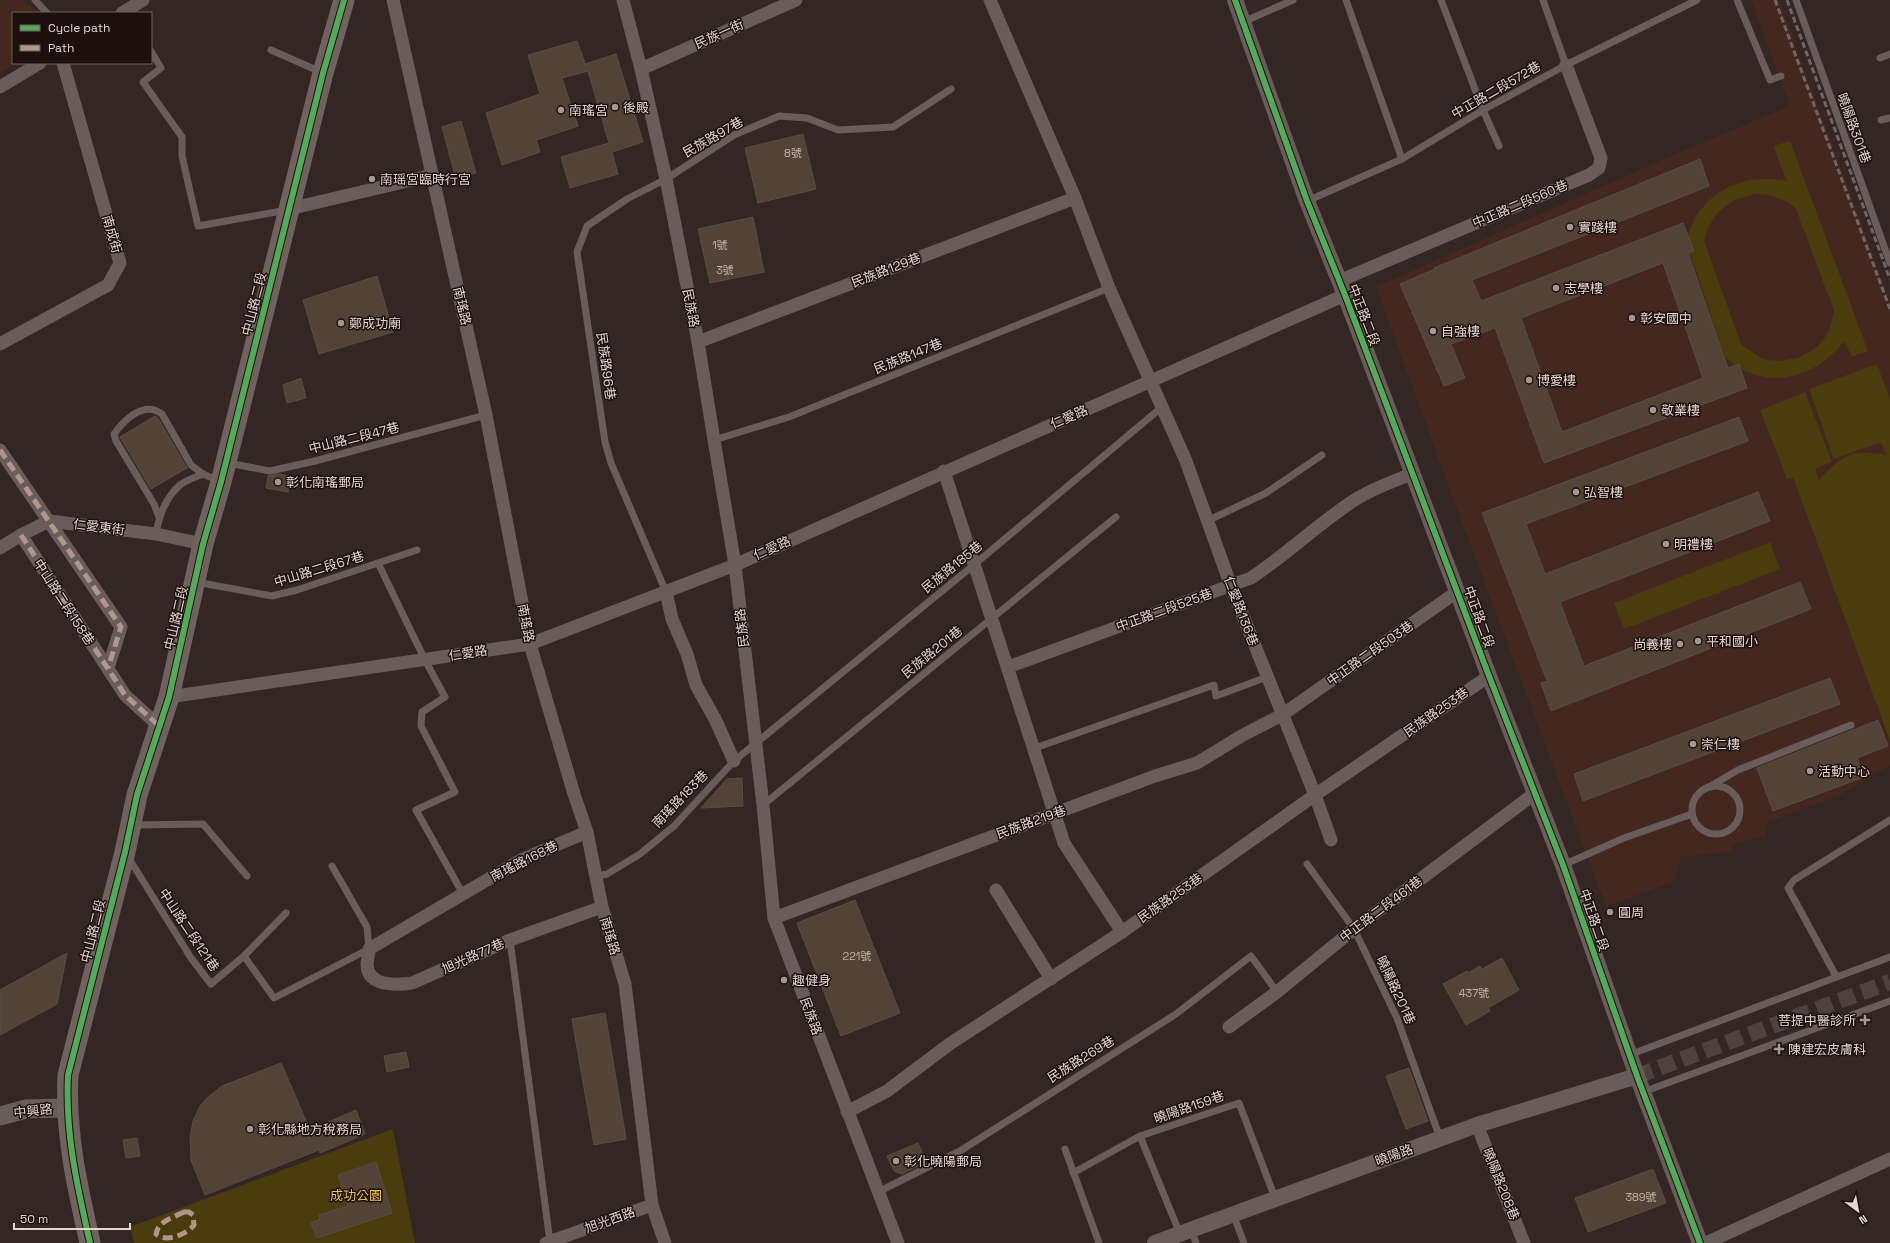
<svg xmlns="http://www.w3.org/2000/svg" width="1890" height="1243" font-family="'Space Grotesk','Noto Sans TC',sans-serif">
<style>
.built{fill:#44271f}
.green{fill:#4a3c0c;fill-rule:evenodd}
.building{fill:#534336;stroke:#574d48;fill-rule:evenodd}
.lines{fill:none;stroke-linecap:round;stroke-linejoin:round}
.tertiary-tunnel{stroke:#4f413d;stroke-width:16;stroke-dasharray:16 8;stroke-linecap:butt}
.service{stroke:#685d5a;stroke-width:7}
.minor{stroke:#685d5a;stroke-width:13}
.tertiary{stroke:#685d5a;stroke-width:16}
.secondary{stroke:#685d5a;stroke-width:19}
.primary{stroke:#70625f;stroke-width:21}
.rail{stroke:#6f6562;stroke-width:3;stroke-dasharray:6 3;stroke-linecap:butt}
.quiet{stroke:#b2968c;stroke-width:5;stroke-dasharray:10 5;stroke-linecap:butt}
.cycleway-casing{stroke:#1b100d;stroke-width:8}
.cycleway{stroke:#51ab58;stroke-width:6}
.poi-dot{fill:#a79793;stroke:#1b100d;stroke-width:1.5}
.labels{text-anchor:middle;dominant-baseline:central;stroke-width:3;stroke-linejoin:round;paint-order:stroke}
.number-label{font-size:11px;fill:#c0b0aa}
.street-label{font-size:13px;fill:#e5d4d0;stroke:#1b100d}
.poi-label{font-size:13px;fill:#e5d4d0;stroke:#1b100d;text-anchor:start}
.park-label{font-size:13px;fill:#eac543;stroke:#1b100d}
</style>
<rect width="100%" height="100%" fill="#342723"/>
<g class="built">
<polygon points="0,0 22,0 39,13 13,13 13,63 18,63 0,72"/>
<polygon points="1751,0 1779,0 1890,301 1890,765 1838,796 1768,822 1765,837 1732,843 1733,852 1681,857 1675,881 1606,907 1460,517 1376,287 1678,153 1790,106"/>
</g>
<g class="green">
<path d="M1790,141L1868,351L1852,357L1844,341C1815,380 1763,392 1725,357C1716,329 1706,301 1697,273C1694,264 1688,253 1687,244C1686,237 1692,225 1695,218C1715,185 1750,174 1787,181L1773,146ZM1758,194C1773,195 1785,199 1796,209L1834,311L1829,331L1823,340L1816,348L1798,358L1778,361L1767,360L1758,356L1741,344L1704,241C1711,213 1730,197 1758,194Z"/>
<path d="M1877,364L1890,399V741L1793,477L1787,479L1760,410L1805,392L1832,462L1815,469L1819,480C1842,455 1851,449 1886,455L1881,442L1834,459L1809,389Z"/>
<polygon points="1770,542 1780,569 1624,629 1614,603"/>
<polygon points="393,1129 415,1243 134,1243 130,1227"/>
</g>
<g class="building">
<polygon points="577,41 586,66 585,64 616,54 643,142 612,152 618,174 570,188 561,157 609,143 588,71 562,78 578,126 536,140 540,152 502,165 486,113 540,94 528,55"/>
<polygon points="461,121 476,173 456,179 442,127"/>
<polygon points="803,134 816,189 758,203 745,148"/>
<path d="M1700,159L1709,186L1472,280L1481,301L1683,223L1694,251L1688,253L1728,368L1739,364L1747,388L1544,463L1495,328L1451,344L1465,378L1444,386L1400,284L1435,269L1434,268ZM1663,263L1703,378L1562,432L1521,318Z"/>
<polygon points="753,217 764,272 710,283 698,229"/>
<polygon points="377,276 393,332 319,354 303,300"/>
<polygon points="301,378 306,398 287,403 283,385"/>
<polygon points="155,416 158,418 187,468 151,489 120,437"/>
<polygon points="1739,417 1748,441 1526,524 1545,574 1758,492 1770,521 1560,602 1584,666 1800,582 1811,609 1551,711 1541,683 1547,681 1482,513"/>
<polygon points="278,474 290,476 288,492 266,488 268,476"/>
<polygon points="1830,678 1840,704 1583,801 1574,774"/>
<polygon points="1878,720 1888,746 1857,758 1864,777 1773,811 1757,768"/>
<polygon points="742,778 743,806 701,808 727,779"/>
<polygon points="855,900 900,1013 841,1036 797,923"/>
<polygon points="67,953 57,1004 0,1035 0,990"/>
<polygon points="1502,958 1519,990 1488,1008 1490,1011 1466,1025 1443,984 1467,971 1468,973 1480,966 1482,969"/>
<polygon points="605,1013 626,1139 594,1145 572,1019"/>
<polygon points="406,1052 409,1067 387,1072 384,1056"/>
<polygon points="281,1063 310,1130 356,1110 365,1134 320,1153 319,1150 205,1195 191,1160 190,1137 193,1121 200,1106 208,1097 222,1086"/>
<polygon points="1409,1068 1428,1121 1406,1129 1386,1076"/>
<polygon points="137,1138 140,1156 126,1158 123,1140"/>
<polygon points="918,1143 926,1162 902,1174 894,1171 887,1156"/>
<polygon points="376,1162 392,1213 317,1238 311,1223 320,1219 319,1215 348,1206 338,1175"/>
<polygon points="1653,1169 1666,1203 1588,1232 1575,1198"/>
</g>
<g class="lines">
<polyline class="tertiary-tunnel" points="1637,1076 1890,982"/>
<g class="service">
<polyline points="35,0 47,13"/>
<polyline points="1346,0 1402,159"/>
<polyline points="1441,0 1483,110 1499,146"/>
<polyline points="1543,0 1566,65"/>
<polyline points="1737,0 1770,80 1781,76"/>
<polyline points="1796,0 1890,263"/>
<polyline points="1243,22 1293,0"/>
<polyline points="271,50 321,72"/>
<polyline points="151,51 161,68 143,82 182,137 182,156 198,226 287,210"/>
<polyline points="1880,58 1890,54"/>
<polyline points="1881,120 1890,118"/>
<polyline points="1307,201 1402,159 1483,110 1566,65 1697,0"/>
<polyline points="714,440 789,417 1109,288"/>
<polyline points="228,463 270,471 315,461 486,415"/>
<path d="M159,517L154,504L116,441L114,434C124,420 144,400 162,414L191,465L203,474L220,481"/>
<polyline points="1207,521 1266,493 1322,455"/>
<path d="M156,534C159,516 166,497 180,485C186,480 196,477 203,474"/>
<polyline points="378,563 425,660 445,697 422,712 421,726 455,792 416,810 463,894"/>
<polyline points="196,582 272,596 297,590 417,550"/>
<polyline points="666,592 611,463 605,442 577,252 587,226 627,199 666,179 734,135 779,116 807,118 838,130 893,127 951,89"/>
<polyline points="1035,748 1214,685 1216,696 1267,677"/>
<circle cx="1716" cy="810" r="24"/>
<polyline points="1707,788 1738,770 1851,725"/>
<polyline points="763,805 1116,517"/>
<polyline points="133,825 203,824 247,876"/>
<polyline points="128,857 191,958 211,984 244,956"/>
<polyline points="1307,864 1354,929 1397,1018 1440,1138"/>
<polyline points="1563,865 1624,838 1692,814"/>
<polyline points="596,876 607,874 640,854 674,826 734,761 975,564 1162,407"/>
<polyline points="286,913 244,956 274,998 369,949 367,927 332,866"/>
<polyline points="510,940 550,1242"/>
<polyline points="1836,976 1788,888 1794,880 1890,820"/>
<polyline points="1629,1055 1890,957"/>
<polyline points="1643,1092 1890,1001"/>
<polyline points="1140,1136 1180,1234"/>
<polyline points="1065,1149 1099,1243"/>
<polyline points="1073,1173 1140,1136 1239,1103 1275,1198"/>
<polyline points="878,1192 960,1151 1176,1014 1251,956 1277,992"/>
<polyline points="1233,1214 1244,1243"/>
<polyline points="1191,1229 1196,1243"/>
</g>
<g class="minor">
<polyline points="393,0 486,415 530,644 574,794 587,832 602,907 625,984 652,1205 665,1243"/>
<polyline points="623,0 641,69 666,179 698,342 714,440 735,565 763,805 774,918 898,1243"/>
<polyline points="990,0 1075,198 1109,288 1186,461 1231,586 1315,795 1331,840"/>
<polyline points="122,13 143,0"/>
<polyline points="641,69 796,0"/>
<polyline points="0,87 40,63"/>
<polyline points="289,209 433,175"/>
<polyline points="1339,281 1589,175 1599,168 1601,158 1566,65"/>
<polyline points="698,342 1075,198"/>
<polyline points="0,344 108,285 120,263 63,63"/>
<polyline points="0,450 121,627 108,668"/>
<polyline points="944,471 1064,843 1122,932"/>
<polyline points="21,535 125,695 159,726"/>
<polyline points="0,548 21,535 49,521 156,534 203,544"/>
<polyline points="666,592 672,619 687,654 696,685 715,719 734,761"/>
<path d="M1008,667L1251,578C1287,554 1319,523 1356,499C1373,489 1393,481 1412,474"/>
<polyline points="169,697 530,644 735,565 1345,295"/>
<path d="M587,832L521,860L369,949C369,954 367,960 367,965C368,987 397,985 412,983L510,940L602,907"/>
<polyline points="996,890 1051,979"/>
<polyline points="774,918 1155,776 1197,763 1243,735 1282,715 1458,591"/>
<polyline points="1229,1027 1277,992 1354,929 1534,794"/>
<polyline points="847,1112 887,1091 951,1043 1122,932 1315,795 1489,676"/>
<polyline points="1477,1125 1524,1243"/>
<polyline points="546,1243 652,1205"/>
<polyline points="1706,1243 1890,1159"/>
</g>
<g class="tertiary">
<polyline points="1235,0 1307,201 1345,295 1489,676 1563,865 1637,1076 1700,1243"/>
<polyline points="1155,1243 1477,1125 1637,1076"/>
</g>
<polyline class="secondary" points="0,1116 26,1109 66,1108"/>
<path class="primary" d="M90,1243C77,1185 65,1134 68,1075L125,852L137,795L169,697L203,544L221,482L323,73L344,0"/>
<g class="rail">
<polyline points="1775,0 1890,309"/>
<polyline points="1787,0 1890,279"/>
</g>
<g class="quiet">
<polyline points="0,450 121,627 108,668"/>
<polyline points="21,535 125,695 159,726"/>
<path d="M184,1212H189L193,1215L194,1225C186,1235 165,1243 156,1234C158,1221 174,1217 184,1212Z"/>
</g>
<g class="cycleway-casing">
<g id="cycleway">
<polyline points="1235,0 1307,201 1345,295 1489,676 1563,865 1637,1076 1700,1243"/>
<path d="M90,1243C77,1185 65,1134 68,1075L125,852L137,795L169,697L203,544L221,482L323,73L344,0"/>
</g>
</g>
<use href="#cycleway" class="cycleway"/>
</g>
<g class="poi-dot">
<circle cx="615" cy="107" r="4"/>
<circle cx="561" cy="110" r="4"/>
<circle cx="372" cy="179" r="4"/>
<circle cx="1570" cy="227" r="4"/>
<circle cx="1556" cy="288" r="4"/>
<circle cx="1632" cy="318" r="4"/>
<circle cx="341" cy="323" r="4"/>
<circle cx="1433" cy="331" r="4"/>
<circle cx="1529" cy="380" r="4"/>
<circle cx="1653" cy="410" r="4"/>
<circle cx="278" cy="482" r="4"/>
<circle cx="1576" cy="492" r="4"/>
<circle cx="1666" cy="544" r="4"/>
<circle cx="1698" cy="641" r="4"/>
<circle cx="1680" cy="644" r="4"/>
<circle cx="1693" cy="744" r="4"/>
<circle cx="1810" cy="771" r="4"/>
<circle cx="1610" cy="912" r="4"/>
<circle cx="784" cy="980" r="4"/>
<path d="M1863 1014h4v4h4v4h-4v4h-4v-4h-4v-4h4z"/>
<path d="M1777 1043h4v4h4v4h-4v4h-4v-4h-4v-4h4z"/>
<circle cx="250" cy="1129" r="4"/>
<circle cx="896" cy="1161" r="4"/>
</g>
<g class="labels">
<g class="number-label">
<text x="793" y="153">8號</text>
<text x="720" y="245">1號</text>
<text x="725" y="270">3號</text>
<text x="857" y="956">221號</text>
<text x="1474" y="993">437號</text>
<text x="1641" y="1197">389號</text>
</g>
<g class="street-label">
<text transform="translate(719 34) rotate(-24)">民族一街</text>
<text transform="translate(1496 90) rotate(-30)">中正路二段572巷</text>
<text transform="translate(1854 128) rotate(70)">曉陽路301巷</text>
<text transform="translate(713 137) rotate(-30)">民族路97巷</text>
<text transform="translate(1520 204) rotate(-23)">中正路二段560巷</text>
<text transform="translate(112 234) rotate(74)">南成街</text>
<text transform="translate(886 270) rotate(-21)">民族路129巷</text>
<text transform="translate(254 304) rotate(-76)">中山路二段</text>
<text transform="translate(462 306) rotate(77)">南瑤路</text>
<text transform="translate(691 308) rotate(79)">民族路</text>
<text transform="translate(1364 315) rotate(69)">中正路二段</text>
<text transform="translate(908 356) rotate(-22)">民族路147巷</text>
<text transform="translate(606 366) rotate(82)">民族路96巷</text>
<text transform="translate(1069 417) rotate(-23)">仁愛路</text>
<text transform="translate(354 438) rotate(-14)">中山路二段47巷</text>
<text transform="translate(99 527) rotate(7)">仁愛東街</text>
<text transform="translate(772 548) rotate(-24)">仁愛路</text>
<text transform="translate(952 567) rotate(-39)">民族路185巷</text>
<text transform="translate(319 569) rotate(-17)">中山路二段67巷</text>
<text transform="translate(64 602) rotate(57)">中山路二段158巷</text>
<text transform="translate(1164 610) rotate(-20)">中正路二段525巷</text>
<text transform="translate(1241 611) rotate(69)">仁愛路136巷</text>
<text transform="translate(1479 617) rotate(70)">中正路二段</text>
<text transform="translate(176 618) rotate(-77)">中山路二段</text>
<text transform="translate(526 623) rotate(79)">南瑤路</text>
<text transform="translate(742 628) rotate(-97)">民族路</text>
<text transform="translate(932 652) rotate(-39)">民族路201巷</text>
<text transform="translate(468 653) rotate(-9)">仁愛路</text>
<text transform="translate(1370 653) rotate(-35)">中正路二段503巷</text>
<text transform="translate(1436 712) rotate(-35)">民族路253巷</text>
<text transform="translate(680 799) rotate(-46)">南瑤路183巷</text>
<text transform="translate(1031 822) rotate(-20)">民族路219巷</text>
<text transform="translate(524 861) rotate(-27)">南瑤路168巷</text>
<text transform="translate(1170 898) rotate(-35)">民族路253巷</text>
<text transform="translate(1381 909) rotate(-37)">中正路二段461巷</text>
<text transform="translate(1594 920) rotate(71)">中正路二段</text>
<text transform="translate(189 930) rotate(56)">中山路二段121巷</text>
<text transform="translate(93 931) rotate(-76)">中山路二段</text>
<text transform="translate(610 936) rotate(73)">南瑤路</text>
<text transform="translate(473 956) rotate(-24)">旭光路77巷</text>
<text transform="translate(1396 990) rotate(65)">曉陽路201巷</text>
<text transform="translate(811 1016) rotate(70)">民族路</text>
<text transform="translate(1081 1059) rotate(-32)">民族路269巷</text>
<text transform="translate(1189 1107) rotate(-19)">曉陽路159巷</text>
<text transform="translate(33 1111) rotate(-6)">中興路</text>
<text transform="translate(1394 1155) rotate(-20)">曉陽路</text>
<text transform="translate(1501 1184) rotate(68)">曉陽路208巷</text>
<text transform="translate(610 1220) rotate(-20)">旭光西路</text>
</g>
<g class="poi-label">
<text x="623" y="107">後殿</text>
<text x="569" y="110">南瑤宮</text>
<text x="380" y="179">南瑶宮臨時行宮</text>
<text x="1578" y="227">實踐樓</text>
<text x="1564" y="288">志學樓</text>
<text x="1640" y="318">彰安國中</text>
<text x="349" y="323">鄭成功廟</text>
<text x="1441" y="331">自強樓</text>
<text x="1537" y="380">博愛樓</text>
<text x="1661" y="410">敬業樓</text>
<text x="286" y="482">彰化南瑤郵局</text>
<text x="1584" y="492">弘智樓</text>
<text x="1674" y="544">明禮樓</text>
<text x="1706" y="641">平和國小</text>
<text x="1672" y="644" text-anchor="end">尚義樓</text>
<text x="1701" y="744">崇仁樓</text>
<text x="1818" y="771">活動中心</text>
<text x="1618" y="912">圓周</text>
<text x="792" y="980">趣健身</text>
<text x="1856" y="1020" text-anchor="end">菩提中醫診所</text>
<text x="1788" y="1049">陳建宏皮膚科</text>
<text x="258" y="1129">彰化縣地方稅務局</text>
<text x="904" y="1161">彰化曉陽郵局</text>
</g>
<g class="park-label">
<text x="356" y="1195">成功公園</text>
</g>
</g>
<rect x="12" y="12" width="140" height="52" fill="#1b100d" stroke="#6c5e5b"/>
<rect x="20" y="25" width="20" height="6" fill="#51ab58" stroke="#6c5e5b"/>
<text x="48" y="32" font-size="12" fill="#e5d4d0">Cycle path</text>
<rect x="20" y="45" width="20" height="6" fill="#b2968c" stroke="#6c5e5b"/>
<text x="48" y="52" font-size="12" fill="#e5d4d0">Path</text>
<g transform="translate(1858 1211) rotate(148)" stroke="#1b100d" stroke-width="3" paint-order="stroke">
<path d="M0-3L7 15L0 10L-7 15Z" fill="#e5d4d0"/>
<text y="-6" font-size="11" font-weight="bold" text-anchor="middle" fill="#e5d4d0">N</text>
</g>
<path d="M14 1223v6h116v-6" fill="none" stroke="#e5d4d0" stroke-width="2"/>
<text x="20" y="1223" font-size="12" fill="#e5d4d0" stroke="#1b100d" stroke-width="3" paint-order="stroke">50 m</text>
</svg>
